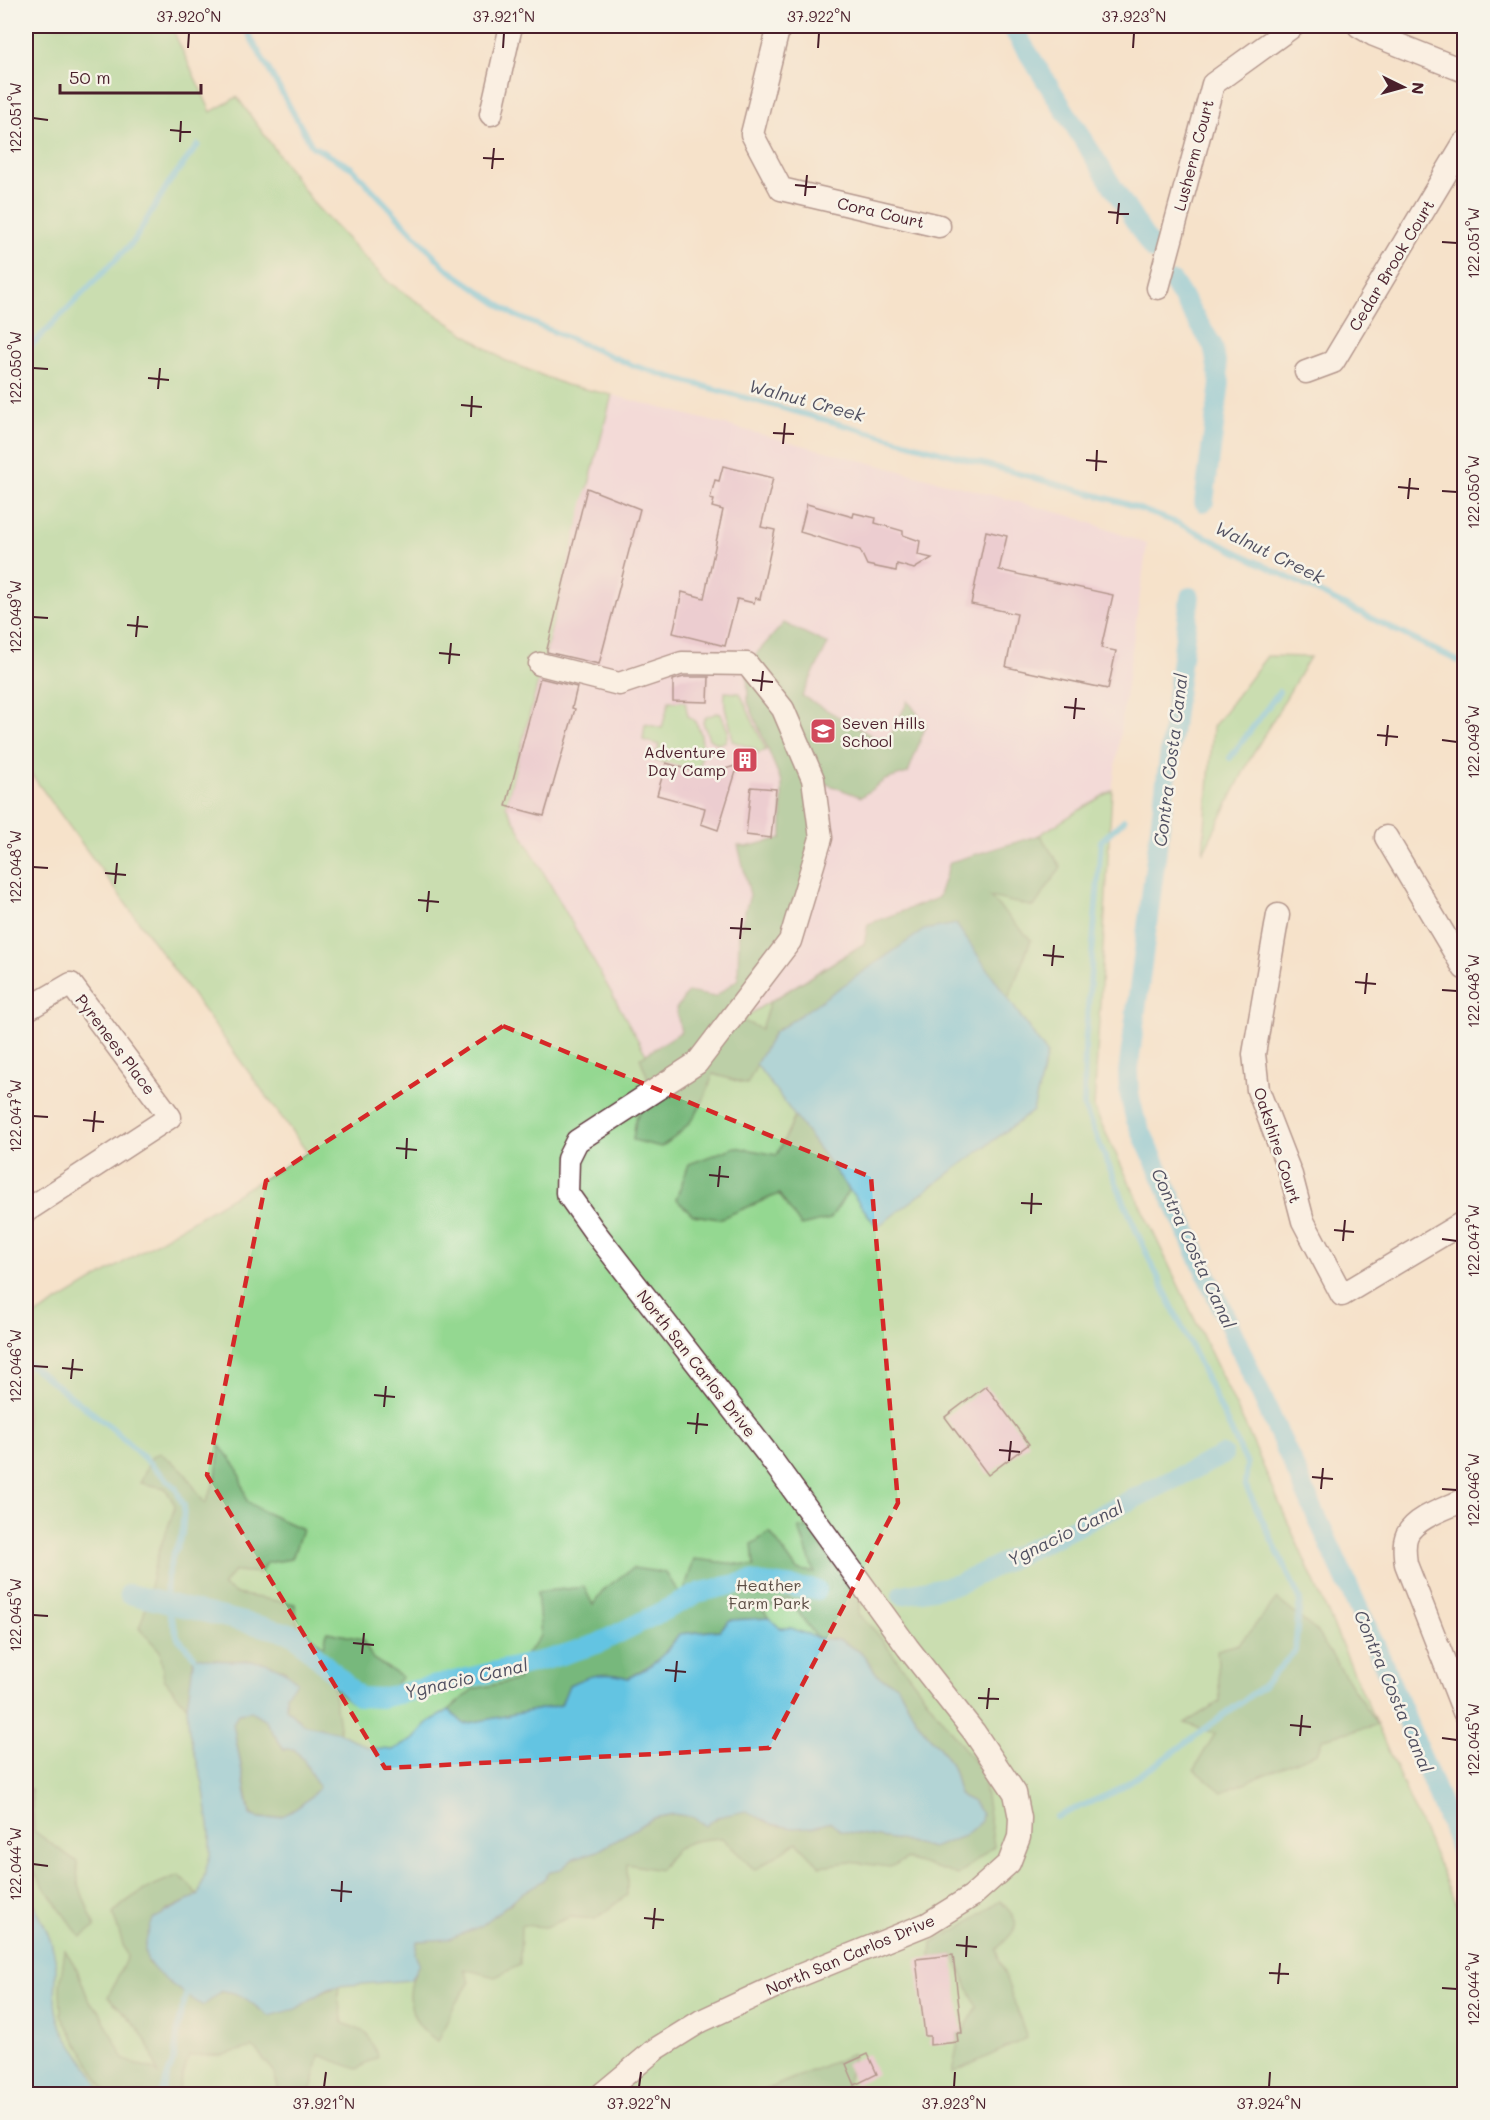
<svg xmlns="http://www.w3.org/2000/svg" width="1490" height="2120" font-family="Mali,sans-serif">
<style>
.built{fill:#efd0e7}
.green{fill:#94d891;stroke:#6f7c5e;stroke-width:1.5}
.forest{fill:#77b87b;stroke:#606c53;stroke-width:1.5}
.water{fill:#64c4e2;stroke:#577286;stroke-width:1.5;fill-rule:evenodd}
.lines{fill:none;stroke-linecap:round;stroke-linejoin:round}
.stream{stroke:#64c4e2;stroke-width:6}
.canal{stroke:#64c4e2;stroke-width:20}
.building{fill:#e1b3d7}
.minor-casing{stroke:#643c43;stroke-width:25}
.minor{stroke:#fff;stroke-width:22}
.marked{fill:none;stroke:#d62828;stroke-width:4.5;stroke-dasharray:12 8;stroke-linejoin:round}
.ticks{fill:none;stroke:#4a1f2b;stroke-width:2}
.labels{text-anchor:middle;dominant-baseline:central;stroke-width:5;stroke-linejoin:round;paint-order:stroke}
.street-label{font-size:16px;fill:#4a1f2b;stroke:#f7f3e8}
.poi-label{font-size:16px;fill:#4a1f2b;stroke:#f7f3e8;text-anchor:start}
.park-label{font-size:16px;fill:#5c4d44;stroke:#f7f3e8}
.water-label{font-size:18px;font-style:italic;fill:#525162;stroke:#f7f3e8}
.neatline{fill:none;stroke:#4a1f2b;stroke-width:2}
.ticks-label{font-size:15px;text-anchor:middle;fill:#4a1f2b}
</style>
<rect width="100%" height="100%" fill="#f7f3e8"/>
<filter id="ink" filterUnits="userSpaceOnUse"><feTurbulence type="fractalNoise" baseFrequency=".0167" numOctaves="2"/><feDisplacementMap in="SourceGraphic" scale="12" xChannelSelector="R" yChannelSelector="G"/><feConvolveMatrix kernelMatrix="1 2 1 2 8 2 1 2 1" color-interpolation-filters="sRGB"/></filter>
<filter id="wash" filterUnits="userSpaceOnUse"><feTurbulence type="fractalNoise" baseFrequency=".008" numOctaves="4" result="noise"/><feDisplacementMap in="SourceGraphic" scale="24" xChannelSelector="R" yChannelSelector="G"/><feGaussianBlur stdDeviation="1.35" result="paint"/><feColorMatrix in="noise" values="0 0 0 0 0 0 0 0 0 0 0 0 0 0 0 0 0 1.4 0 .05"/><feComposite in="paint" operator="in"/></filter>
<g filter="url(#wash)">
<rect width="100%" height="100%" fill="#f5e2ca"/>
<polygon class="built" points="612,395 1075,517 1147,544 1112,790 656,1073 506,806"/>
<g class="green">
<polygon points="26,26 171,26 211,112 237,97 315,205 388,282 504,360 566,385 612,395 506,806 656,1072 1112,790 1094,1108 1246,1427 1464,1923 1464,2094 26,2094 26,1321 307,1152 26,767"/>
<polygon points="1267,656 1310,657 1250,759 1203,853 1213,727"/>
<path d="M725,692L740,693L766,750L758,753L755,749L732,741C733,721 722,715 725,692Z"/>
<path d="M669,701H685L688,716C707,727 702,754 699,772L655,761L659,745L643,740L645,724L662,728Z"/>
<polygon points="717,713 721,714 728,731 726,741 719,744 709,739 703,722 706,717"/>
</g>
<g class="forest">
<path d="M784,623L828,644L802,696L886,744L908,701L926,725L908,773L885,780L861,797L813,779L821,838L790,941L732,1016L761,1029L770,1002L864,944L868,924L938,898L950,862L1040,835L1061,867L1034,907L990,897L1031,940L1008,999L956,925L774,1032L747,1084L713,1074C702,1109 692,1127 661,1147L633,1140L636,1118L653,1091L640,1058L681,1032L676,1009L688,992L715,997L738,979L739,931L750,895L738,845L746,847L782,838V783L748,702L747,664Z"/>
<polygon points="795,1116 849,1190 830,1219 801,1226 779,1194 719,1219 693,1215 676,1199 689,1164 735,1147 777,1155"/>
<path d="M220,1446L237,1467L247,1501L262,1511L302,1529L292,1559L266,1563L260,1573L234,1571L223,1586L237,1594L295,1604L298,1626L324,1646L327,1632L362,1639L373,1659L402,1677L375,1707L350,1702L333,1687L340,1733L303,1724L286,1708V1671C250,1652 230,1667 194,1656L187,1707L164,1679L160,1651L139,1628C149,1604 150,1579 158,1554C163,1537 171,1523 175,1505L165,1488L140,1483L152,1456L160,1453L183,1470L205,1504L216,1478Z"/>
<path d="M819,1527L863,1587L858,1614L876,1632L982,1772L994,1846L958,1875L907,1859L890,1867L850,1862L820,1866L797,1842L755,1870L722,1838C688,1841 679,1840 660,1870L627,1864V1895L595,1919L570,1917L546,1927L521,1925L520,1965L495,1977L464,1969L470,1982L454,2006L438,2041C408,2024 403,1993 419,1964L415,1954L417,1941L449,1939L509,1905L523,1892L542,1881L551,1871L561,1869L574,1858L598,1851L653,1818L673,1814L694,1817L705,1826C716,1817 734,1807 749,1812C758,1816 765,1822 775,1825C794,1829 812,1828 831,1822L841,1831L905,1841L932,1848L945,1842L973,1802L959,1795C953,1752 941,1754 918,1722C910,1711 904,1697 897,1685L879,1677L862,1653L840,1640L817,1638L788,1598L763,1610L769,1618L730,1620L720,1630L679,1634L659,1660L628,1678C605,1671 589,1675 569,1685L562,1705L464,1724L449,1710L473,1689L518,1680L525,1655L541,1636L537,1592L584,1587L593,1605L605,1588L633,1568L666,1573L682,1598L694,1559L754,1566L752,1544L770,1532L797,1570L814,1572L799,1528Z"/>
<polygon points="1277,1599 1316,1631 1377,1725 1323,1738 1317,1753 1222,1792 1194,1769 1215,1734 1185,1723 1220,1701 1217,1650 1239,1644"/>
<path d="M251,1711L264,1719L284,1749H294L303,1759L319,1788C301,1807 278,1827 251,1815L233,1724L238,1713Z"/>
<path d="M26,1789H31L34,1831L77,1862L78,1883L95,1927L81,1937C74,1929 27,1865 26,1858C21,1837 25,1811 26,1789Z"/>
<path d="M179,1875L199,1895L166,1911L148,1963C159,1973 171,1987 185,1993C218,2006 225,1972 259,2010L312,1997L339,1986L338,1998L343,2023L367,2033L378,2057L357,2069L319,2055L313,2084L308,2094H280L273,2070L253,2047L222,2055L189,2056L177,2094H107L61,2015L60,1986L65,1950L77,1969L89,2001L100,2012L124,2060L152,2069L158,2074C150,2039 135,2022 108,1997L127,1957L113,1914C131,1894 153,1885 179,1875Z"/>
<path d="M1000,1901C1025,1925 1017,1928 996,1950L1027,2038L952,2073L958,2042L957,2033H962L977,2007L953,1955L931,1958L932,1942L958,1929Z"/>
<polygon points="853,2054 845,2094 755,2094"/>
</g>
<g class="water">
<polygon points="956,924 1047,1054 1033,1111 877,1227 756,1064 774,1033 924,930"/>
<path d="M769,1618L780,1628H791L817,1638L840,1640L862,1653L879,1677L897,1685C904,1697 910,1711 918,1722C941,1754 952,1752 959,1795L973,1802L982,1814L981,1821L964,1836L932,1848L905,1841L841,1831L831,1822L813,1827L792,1828L772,1824L746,1811L717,1817L705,1826L694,1817L673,1814L653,1818L598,1851L574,1858L561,1869L551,1871L542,1881L523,1892L481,1926L449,1939L417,1941L415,1954L419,1964L410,1980L339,1986L325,1990L296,2009L269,2016C252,2005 244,1992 222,1991L203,2006C187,1995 147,1972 145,1952C144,1942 150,1929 153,1919L199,1895L210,1855V1832L203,1784L189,1732L187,1707L194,1656C234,1669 264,1647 297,1682L286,1694V1708L303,1724L340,1733L369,1748L393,1750L414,1739L427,1723L449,1710L464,1724L561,1705L569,1685C589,1675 605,1671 628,1678C651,1667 665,1656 679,1634L720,1630L730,1620ZM251,1711L264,1719L284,1749H294L303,1759L319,1788C302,1807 277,1827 250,1815L233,1724L238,1713Z"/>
<path d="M26,1893C40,1914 54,1941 56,1966C57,1987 51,2006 61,2026C72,2050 93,2068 101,2094H26Z"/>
</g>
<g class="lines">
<g class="stream">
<polyline points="244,26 312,146 352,168 446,268 514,315 632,365 667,376 1121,502 1180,524 1464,664"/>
<polyline points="26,351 134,241 168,184 198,145"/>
<polyline points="1230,758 1279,692"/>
<polyline points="26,1362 112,1428 175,1487 184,1506 182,1535 173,1555 167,1577 166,1603 178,1638 194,1656"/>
<polyline points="1056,1817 1114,1792 1171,1754 1263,1686 1295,1651 1300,1599 1245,1484 1247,1464 1139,1237 1084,1107 1085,1045 1101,841 1124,820"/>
<polyline points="161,2094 174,2059 179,2021 188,1988"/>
</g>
<g class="canal">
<polyline points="1011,26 1153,250"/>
<polyline points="1173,282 1213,346 1220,383 1204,502"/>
<polyline points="1190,597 1128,1072 1129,1093 1135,1118 1377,1649 1464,1859"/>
<polyline points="129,1594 293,1634 359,1697 381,1698 549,1659 597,1644 701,1592 749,1581 817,1590"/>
<polyline points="902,1595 959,1584 1223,1455"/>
</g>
</g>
<g id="blocks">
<g class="building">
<polygon points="723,466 773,478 761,527 775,530 760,599 755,598 754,603 737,599 725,646 673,633 682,592 704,598 723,510 712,507 714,500 710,499 715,480 719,481"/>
<polygon points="587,488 640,509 599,664 547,652 547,649"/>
<polygon points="807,504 853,517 854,513 876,518 875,523 903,531 903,535 920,541 918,555 932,558 914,569 897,564 896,571 867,565 860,550 800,532"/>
<polygon points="986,531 1007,536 999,570 1113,595 1101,648 1116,651 1108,689 1006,667 1017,614 971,604"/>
<polygon points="684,677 709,677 708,702 673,701 673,680"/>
<polygon points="540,678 577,687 572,708 575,709 544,816 506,806"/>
<polygon points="666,763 712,776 712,773 738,765 718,830 701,824 705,808 657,795"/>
<polygon points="751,787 776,789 771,838 746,835"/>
<polygon points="986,1386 1029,1444 988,1475 945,1417"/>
<polygon points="953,1955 962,2033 957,2033 958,2042 930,2045 930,2036 925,2036 916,1959"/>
<polygon points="868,2054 877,2074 855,2085 846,2064"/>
</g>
</g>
</g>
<g filter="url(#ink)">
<use href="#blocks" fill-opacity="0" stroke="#643c43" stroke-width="1.5"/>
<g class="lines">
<g class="minor-casing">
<g id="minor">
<polyline points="779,26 752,134 781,189 939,226"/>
<polyline points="1359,26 1374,35 1464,71"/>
<polyline points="491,114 511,26"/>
<polyline points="1158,288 1213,84 1293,26"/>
<polyline points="1306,372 1333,362 1464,143"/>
<polyline points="540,664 619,684 682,663 747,664 783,709 813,779 821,838 790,941 697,1063 577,1141 568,1159 567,1193 594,1231 766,1452 908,1648 974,1732 1015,1793 1020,1818 1019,1837 1009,1863 972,1896 927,1924 796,1977 701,2021 656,2049 602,2094"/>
<polyline points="1386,837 1464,968"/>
<polyline points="1278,915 1254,1054 1258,1090 1291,1175 1303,1221 1342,1295 1464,1222"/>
<polyline points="26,1010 71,984 170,1117 26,1211"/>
<path d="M1464,1500C1447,1508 1416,1517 1407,1535C1403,1544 1405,1556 1406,1564L1464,1712"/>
</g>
</g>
<use href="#minor" class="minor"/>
</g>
</g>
<path d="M0 0H1490V2120H0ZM503,1026L871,1177L898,1503L769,1748L385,1768L207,1475L266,1181Z" fill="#f5e2ca" fill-opacity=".55" fill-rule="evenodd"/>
<path class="marked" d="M503,1026L871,1177L898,1503L769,1748L385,1768L207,1475L266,1181Z"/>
<path class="ticks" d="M188,48L189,33M503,48L504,33M818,48L819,33M1133,48L1134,33M33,118L48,120M170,130L191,132M180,142L181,121M483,158L504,159M492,169L494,148M795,185L816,187M805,196L807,175M1108,212L1129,214M1117,224L1119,203M1442,242L1457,243M33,368L48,369M148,378L169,380M158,389L160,368M461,405L482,407M471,417L472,396M773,433L794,434M783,444L785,423M1086,460L1107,462M1096,471L1097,450M1398,487L1419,489M1442,491L1457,492M1408,499L1410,478M33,617L48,618M127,625L148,627M136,637L138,616M439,653L460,655M449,664L451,643M752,680L773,682M761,691L763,671M1064,707L1085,709M1074,719L1076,698M1377,735L1398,737M1442,740L1457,742M1386,746L1388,725M33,867L48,868M105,873L126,875M115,884L117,863M418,900L439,902M427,912L429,891M730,928L751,929M740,939L742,918M1043,955L1064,957M1052,966L1054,945M1355,982L1376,984M1442,990L1457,991M1365,994L1367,973M33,1116L48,1117M83,1120L104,1122M93,1132L95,1111M396,1148L417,1150M406,1159L407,1138M709,1175L729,1177M718,1187L720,1166M1021,1203L1042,1204M1031,1214L1032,1193M1334,1230L1354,1232M1442,1239L1457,1241M1343,1241L1345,1220M33,1366L48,1367M62,1368L83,1370M71,1379L73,1359M374,1395L395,1397M384,1407L386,1386M687,1423L708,1425M696,1434L698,1413M999,1450L1020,1452M1009,1461L1011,1441M1312,1477L1333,1479M1321,1489L1323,1468M1442,1489L1457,1490M33,1615L48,1616M353,1643L374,1645M362,1654L364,1633M665,1670L686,1672M675,1682L677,1661M978,1698L999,1699M987,1709L989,1688M1290,1725L1311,1727M1300,1736L1302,1715M1442,1738L1457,1740M33,1864L48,1866M331,1890L352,1892M341,1902L342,1881M644,1918L664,1920M653,1929L655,1908M956,1945L977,1947M966,1957L967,1936M1269,1973L1289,1974M1278,1984L1280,1963M1442,1988L1457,1989M324,2087L326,2072M639,2087L641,2072M954,2087L955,2072M1269,2087L1270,2072"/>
<defs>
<g id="school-square" transform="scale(1.35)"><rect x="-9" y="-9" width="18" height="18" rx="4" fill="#d1495b" stroke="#f7f3e8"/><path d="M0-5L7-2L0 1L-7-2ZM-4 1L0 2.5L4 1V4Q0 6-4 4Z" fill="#fff"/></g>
<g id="building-square" transform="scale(1.35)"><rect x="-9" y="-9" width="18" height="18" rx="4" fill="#d1495b" stroke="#f7f3e8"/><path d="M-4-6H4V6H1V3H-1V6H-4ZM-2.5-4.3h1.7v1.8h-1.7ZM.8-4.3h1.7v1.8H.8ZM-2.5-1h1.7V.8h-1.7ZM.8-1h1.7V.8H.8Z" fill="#fff"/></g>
</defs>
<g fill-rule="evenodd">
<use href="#school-square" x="823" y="731"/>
<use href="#building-square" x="745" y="760"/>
</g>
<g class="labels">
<g class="street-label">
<text transform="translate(1193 155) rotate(-75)">Lusherm Court</text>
<text transform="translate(881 212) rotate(13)">Cora Court</text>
<text transform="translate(1391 265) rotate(-59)">Cedar Brook Court</text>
<text transform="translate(116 1044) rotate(53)">Pyrenees Place</text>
<text transform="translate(1278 1145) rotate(72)">Oakshire Court</text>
<text transform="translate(697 1363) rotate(52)">North San Carlos Drive</text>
<text transform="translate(850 1954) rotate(-23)">North San Carlos Drive</text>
</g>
<g class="poi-label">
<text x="842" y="722">Seven Hills<tspan x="842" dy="18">School</tspan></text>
<text x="726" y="751" text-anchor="end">Adventure<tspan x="726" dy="18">Day Camp</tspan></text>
</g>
<g class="park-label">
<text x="769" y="1584">Heather<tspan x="769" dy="18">Farm Park</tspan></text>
</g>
<g class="water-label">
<text transform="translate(807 400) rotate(15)">Walnut Creek</text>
<text transform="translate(1270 552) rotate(26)">Walnut Creek</text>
<text transform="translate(1170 760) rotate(-83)">Contra Costa Canal</text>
<text transform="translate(1194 1248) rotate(65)">Contra Costa Canal</text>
<text transform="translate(1065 1533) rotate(-26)">Ygnacio Canal</text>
<text transform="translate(466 1678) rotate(-13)">Ygnacio Canal</text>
<text transform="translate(1394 1691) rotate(67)">Contra Costa Canal</text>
</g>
</g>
<rect width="1490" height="2120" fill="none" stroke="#f7f3e8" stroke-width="66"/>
<g transform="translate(1403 87) rotate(95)" stroke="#f7f3e8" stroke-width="4.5" paint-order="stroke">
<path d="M0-4.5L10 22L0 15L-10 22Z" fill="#4a1f2b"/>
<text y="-9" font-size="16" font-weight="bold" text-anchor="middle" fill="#4a1f2b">N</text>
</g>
<path d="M60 84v9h141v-9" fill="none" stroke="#4a1f2b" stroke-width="3"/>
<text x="69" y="84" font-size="18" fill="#4a1f2b" stroke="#f7f3e8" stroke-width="4.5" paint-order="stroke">50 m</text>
<rect x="33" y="33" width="1424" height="2054" class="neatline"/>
<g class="ticks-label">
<text x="189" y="22">37.920°N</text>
<text x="504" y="22">37.921°N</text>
<text x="819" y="22">37.922°N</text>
<text x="1134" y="22">37.923°N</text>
<text transform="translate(16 118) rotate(-90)" y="5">122.051°W</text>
<text transform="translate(1474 243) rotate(-90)" y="5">122.051°W</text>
<text transform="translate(16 368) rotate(-90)" y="5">122.050°W</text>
<text transform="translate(1474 492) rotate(-90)" y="5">122.050°W</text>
<text transform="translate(16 617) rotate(-90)" y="5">122.049°W</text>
<text transform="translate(1474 742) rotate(-90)" y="5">122.049°W</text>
<text transform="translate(16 867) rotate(-90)" y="5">122.048°W</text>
<text transform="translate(1474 991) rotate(-90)" y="5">122.048°W</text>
<text transform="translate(16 1116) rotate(-90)" y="5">122.047°W</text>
<text transform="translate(1474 1241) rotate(-90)" y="5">122.047°W</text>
<text transform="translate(16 1366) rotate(-90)" y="5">122.046°W</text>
<text transform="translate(1474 1490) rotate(-90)" y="5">122.046°W</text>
<text transform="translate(16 1615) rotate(-90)" y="5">122.045°W</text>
<text transform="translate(1474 1740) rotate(-90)" y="5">122.045°W</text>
<text transform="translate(16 1864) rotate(-90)" y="5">122.044°W</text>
<text transform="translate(1474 1989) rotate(-90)" y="5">122.044°W</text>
<text x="324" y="2109">37.921°N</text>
<text x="639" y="2109">37.922°N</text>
<text x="954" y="2109">37.923°N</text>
<text x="1269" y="2109">37.924°N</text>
</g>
</svg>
